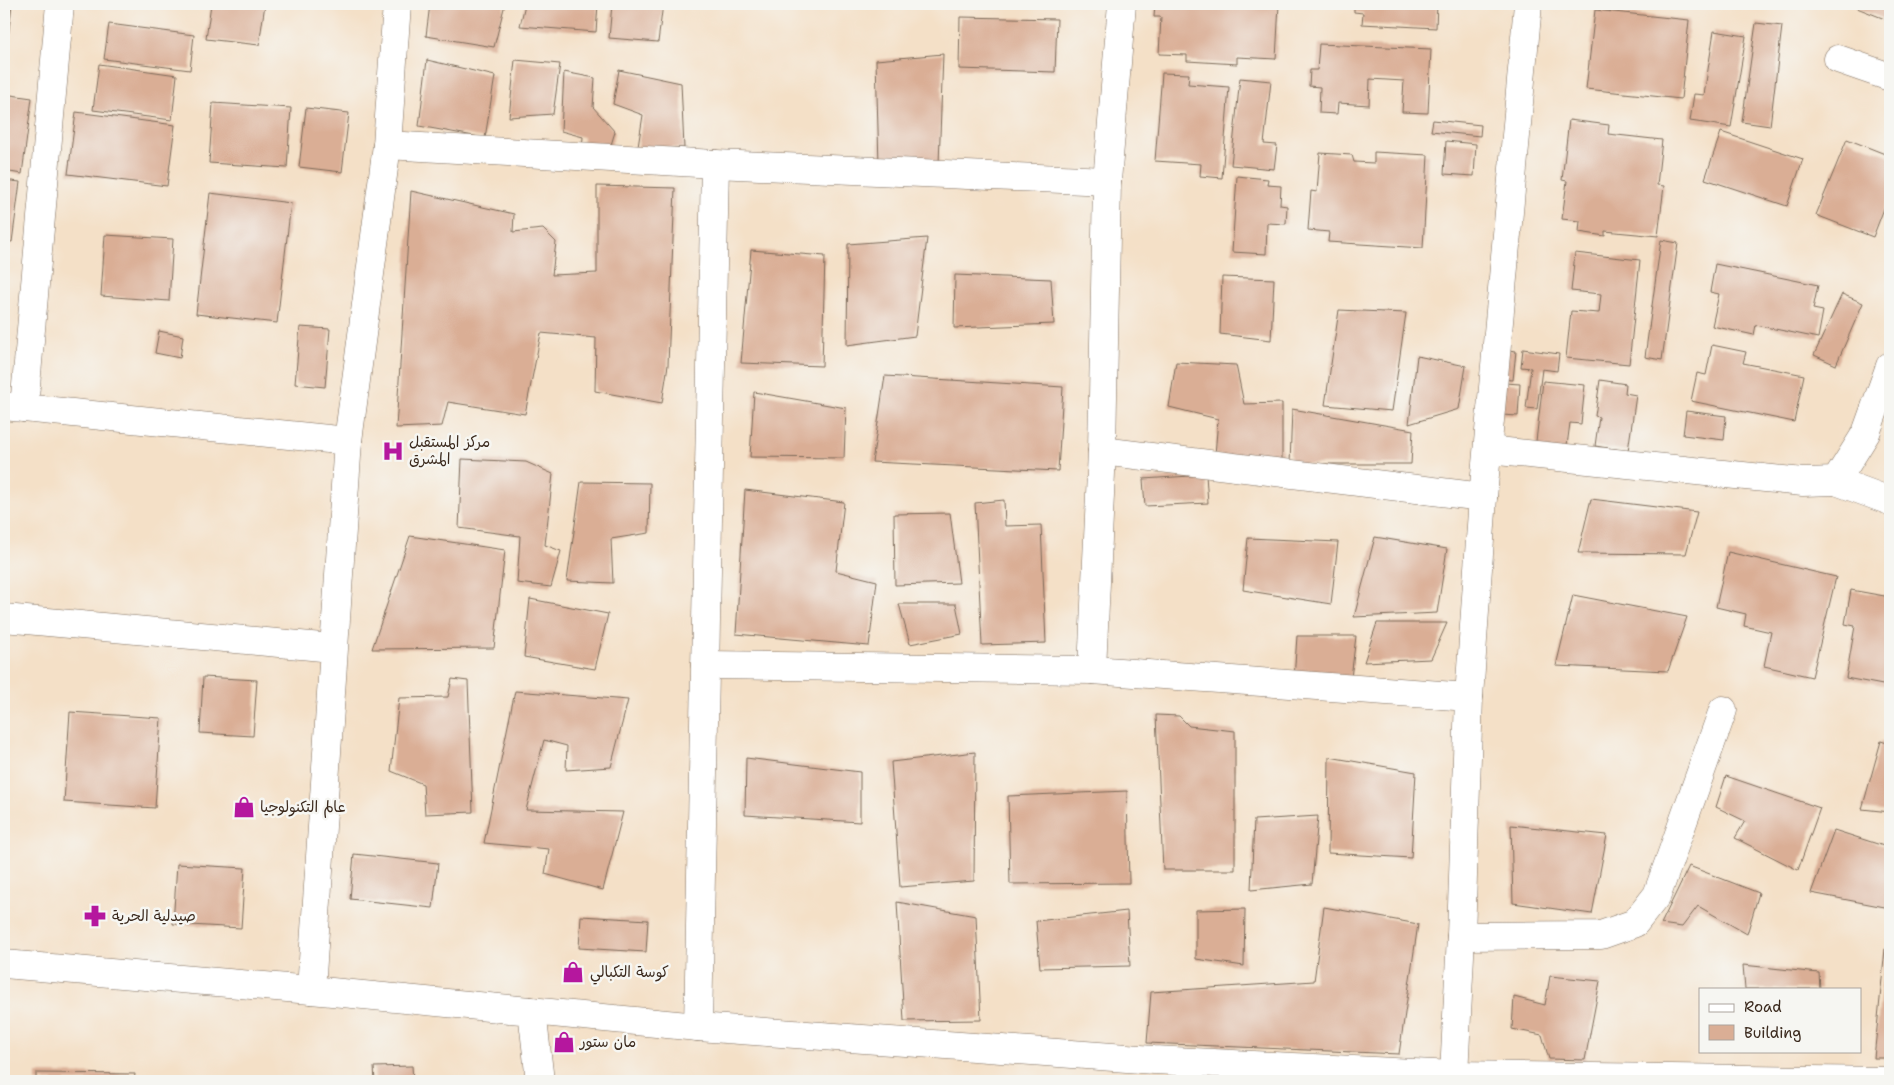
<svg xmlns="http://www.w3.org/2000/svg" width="1894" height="1085" font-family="'Shantell Sans','Playpen Sans Arabic',sans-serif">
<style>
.building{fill:#daae95}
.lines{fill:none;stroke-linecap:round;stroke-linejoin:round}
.street-casing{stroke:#7c6a59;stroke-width:29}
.secondary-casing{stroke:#7c6a59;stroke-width:29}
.street{stroke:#fff;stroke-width:28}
.secondary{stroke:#fff;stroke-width:28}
.labels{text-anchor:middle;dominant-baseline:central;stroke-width:5;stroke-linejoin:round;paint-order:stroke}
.poi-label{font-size:15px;fill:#3b2a1e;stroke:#f6f6f2;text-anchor:start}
</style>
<rect width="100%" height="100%" fill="#f6f6f2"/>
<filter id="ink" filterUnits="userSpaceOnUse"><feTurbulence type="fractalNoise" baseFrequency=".02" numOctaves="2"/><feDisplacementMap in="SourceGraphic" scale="10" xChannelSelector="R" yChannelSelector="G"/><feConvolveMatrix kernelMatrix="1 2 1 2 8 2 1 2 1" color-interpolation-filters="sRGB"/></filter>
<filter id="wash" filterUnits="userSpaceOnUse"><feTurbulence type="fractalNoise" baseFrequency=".0096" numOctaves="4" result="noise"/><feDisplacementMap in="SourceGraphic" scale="20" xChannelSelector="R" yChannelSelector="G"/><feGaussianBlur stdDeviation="1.12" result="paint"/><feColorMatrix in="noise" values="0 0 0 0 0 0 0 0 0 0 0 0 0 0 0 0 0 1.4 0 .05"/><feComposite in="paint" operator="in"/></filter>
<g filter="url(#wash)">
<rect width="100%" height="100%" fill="#f4e0c7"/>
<g id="blocks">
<g class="building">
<polygon points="4,4 12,4 8,38 4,37"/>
<polygon points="211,4 265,4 259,45 206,39"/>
<polygon points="430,4 505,4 494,47 426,36"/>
<polygon points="525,4 598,4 596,32 520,26"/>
<polygon points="612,4 663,4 658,42 609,38"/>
<polygon points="1155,4 1279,4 1276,59 1237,57 1237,64 1187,61 1187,55 1159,54 1161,17 1154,17"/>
<polygon points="1354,4 1437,4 1436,28 1362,24 1363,13 1354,12"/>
<polygon points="1859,4 1890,4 1890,21 1857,8"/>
<polygon points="1595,10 1689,20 1681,99 1586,89"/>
<polygon points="960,17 1057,19 1055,72 959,69"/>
<polygon points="1756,23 1782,26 1770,126 1742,122"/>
<polygon points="109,24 194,35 190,70 104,59"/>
<polygon points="1714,31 1746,36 1731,127 1690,121 1694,94 1704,95"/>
<polygon points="1319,44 1431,49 1428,113 1402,112 1404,81 1370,79 1369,105 1338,103 1337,114 1319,113 1320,87 1309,86 1310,70 1317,70"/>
<polygon points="943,54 939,164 879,164 876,60"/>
<polygon points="427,60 495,76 485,138 419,126"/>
<polygon points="515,60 560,64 553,114 509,117"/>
<polygon points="99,64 177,75 172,120 93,110"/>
<polygon points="619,70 681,83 684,148 638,147 643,115 613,104"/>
<polygon points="564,72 595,78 593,107 615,132 610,148 582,149 583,137 561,131"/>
<polygon points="1162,73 1189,74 1188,84 1229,87 1222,178 1200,176 1201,164 1155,161"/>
<polygon points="1240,78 1271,81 1264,144 1277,145 1274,169 1231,165"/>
<polygon points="4,94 32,98 22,174 4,171"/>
<polygon points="213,103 291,108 287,168 209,163"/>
<polygon points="306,108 349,113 342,172 299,167"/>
<polygon points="76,112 175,125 167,186 68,174"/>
<polygon points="1433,120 1481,125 1480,136 1431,131"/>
<polygon points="1569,120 1609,125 1608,134 1662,140 1657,185 1664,186 1658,236 1605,231 1605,236 1579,232 1580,221 1562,219 1567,181 1562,180"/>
<polygon points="1721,132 1803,159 1787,206 1705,179"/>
<polygon points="1847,139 1890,156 1890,193 1873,237 1816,215"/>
<polygon points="1446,141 1476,144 1474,176 1444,174"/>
<polygon points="1374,152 1428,155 1423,248 1328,242 1329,232 1308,230 1311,191 1317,192 1320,153 1352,155 1354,162 1374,163"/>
<polygon points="1237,176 1268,179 1267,185 1281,186 1280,205 1287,206 1286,224 1267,223 1266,254 1232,252"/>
<polygon points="4,180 20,182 12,242 4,241"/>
<polygon points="597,186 675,188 668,365 662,403 595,391 596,338 541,333 525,414 448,402 442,426 396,428 411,191 514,214 513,232 543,229 556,242 552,275 597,273"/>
<polygon points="210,193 291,203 277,323 196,314"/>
<polygon points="105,235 173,239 169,301 101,296"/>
<polygon points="927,238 915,336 847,345 848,244"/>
<polygon points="1661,240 1678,243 1662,360 1645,357"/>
<polygon points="751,250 825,256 822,366 741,363"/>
<polygon points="1575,253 1640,260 1629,364 1566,358 1571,311 1599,313 1601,294 1571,291"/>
<polygon points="1715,264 1818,285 1813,309 1823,311 1818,338 1756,325 1754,335 1712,326 1719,294 1710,292"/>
<polygon points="955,275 1051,279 1054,324 954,328"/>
<polygon points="1222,277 1274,279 1271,340 1220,334"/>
<polygon points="1842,294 1863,303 1836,365 1814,355"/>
<polygon points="1339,310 1406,313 1392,411 1325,405"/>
<polygon points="300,327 330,329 325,387 295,384"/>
<polygon points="159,331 183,336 180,358 155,353"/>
<polygon points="1712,345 1746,352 1743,363 1804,375 1794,422 1691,401 1697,373 1706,375"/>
<polygon points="1501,349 1516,351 1513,380 1499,379"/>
<polygon points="1523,349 1559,354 1557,371 1542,369 1537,409 1526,408 1531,368 1521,367"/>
<polygon points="1417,356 1466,366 1459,409 1409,424"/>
<polygon points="1176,362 1236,365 1244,404 1282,403 1282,465 1215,455 1218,419 1169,407"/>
<polygon points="885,376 1063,387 1058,471 872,462"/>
<polygon points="1600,380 1626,384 1625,393 1636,395 1628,451 1595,446 1599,417 1595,416"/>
<polygon points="1543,381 1585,385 1581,424 1570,423 1566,453 1535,450"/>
<polygon points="1505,383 1520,384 1518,416 1502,415"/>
<polygon points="754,392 846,408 844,458 750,457"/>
<polygon points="1292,409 1413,430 1411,464 1290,464"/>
<polygon points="1686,411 1726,416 1724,440 1683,435"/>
<polygon points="462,459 526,462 553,474 545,545 561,551 551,587 517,583 520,536 459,528"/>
<polygon points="1206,475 1208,503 1145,506 1143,479"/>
<polygon points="581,482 650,483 649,533 611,539 613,583 567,581"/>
<polygon points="745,490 844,502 836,571 877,581 869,646 736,634"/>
<polygon points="1591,499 1697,512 1686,554 1578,553"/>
<polygon points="1004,500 1005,526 1041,525 1046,643 982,645 975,503"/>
<polygon points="950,513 959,583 895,585 894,514"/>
<polygon points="410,536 505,550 494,648 372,649"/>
<polygon points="1375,537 1447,549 1437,613 1354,617"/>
<polygon points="1248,538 1338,542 1331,604 1243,590"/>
<polygon points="1728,552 1836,577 1812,677 1764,666 1771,632 1744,626 1746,614 1716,607"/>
<polygon points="1851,590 1890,597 1890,672 1888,686 1846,678 1855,626 1845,624"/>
<polygon points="1573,595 1687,617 1668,671 1556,666"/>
<polygon points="530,599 608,614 595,669 524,657"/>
<polygon points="899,604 956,604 962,634 910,644"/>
<polygon points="1377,623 1447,623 1431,659 1364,662"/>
<polygon points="1297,636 1356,636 1351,678 1294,679"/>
<polygon points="203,677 257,680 253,736 200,733"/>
<polygon points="452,679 468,681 473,812 425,814 423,784 391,771 399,698 448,697"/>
<polygon points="515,691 628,700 611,767 566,770 567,746 544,740 526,810 623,812 603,890 545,874 549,849 484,843"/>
<polygon points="70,712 161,718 155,808 64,802"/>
<polygon points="1156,715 1179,716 1189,726 1235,731 1235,870 1163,870"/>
<polygon points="1881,741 1890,744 1890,812 1862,809"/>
<polygon points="975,752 974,881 900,887 891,762"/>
<polygon points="1329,757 1416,772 1411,858 1328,853"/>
<polygon points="746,758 860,772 860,822 745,815"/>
<polygon points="1726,776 1820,808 1798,870 1735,838 1745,821 1716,807"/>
<polygon points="1127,791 1129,883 1010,884 1008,796"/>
<polygon points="1318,816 1312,884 1251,890 1254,820"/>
<polygon points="1511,825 1607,835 1592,914 1513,903"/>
<polygon points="1834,830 1890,848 1890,908 1811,893"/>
<polygon points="354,854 438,863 433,908 350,899"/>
<polygon points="177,864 245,868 241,928 173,924"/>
<polygon points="1689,866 1759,893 1747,934 1698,906 1682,927 1661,924"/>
<polygon points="897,902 976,916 981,1020 904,1021"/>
<polygon points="1324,907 1418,924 1399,1054 1147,1043 1151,992 1314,981"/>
<polygon points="1245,909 1244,966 1196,959 1196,910"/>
<polygon points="1127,911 1130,966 1040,968 1036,921"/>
<polygon points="581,916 648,920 646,952 579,948"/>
<polygon points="1885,949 1890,950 1890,1058 1874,1058"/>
<polygon points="1743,965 1819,973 1820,989 1745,989"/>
<polygon points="1550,976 1600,981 1585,1060 1549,1059 1542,1035 1512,1029 1514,997 1545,1005"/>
<polygon points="412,1066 413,1081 375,1081 374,1067"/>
<polygon points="36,1073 135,1074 134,1081 36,1081"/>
</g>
</g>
</g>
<g filter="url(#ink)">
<use href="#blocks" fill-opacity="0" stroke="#7c6a59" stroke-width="1"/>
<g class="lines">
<g class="street-casing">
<g id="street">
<polyline points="1838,59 1890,77"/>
<polyline points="387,145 715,164 1107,181"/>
<polyline points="4,406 348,441"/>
<polyline points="24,408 60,4"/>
<polyline points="1488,450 1803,482 1836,481 1866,433 1890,366"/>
<polyline points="1102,451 1483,497"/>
<polyline points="1836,481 1890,501"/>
<polyline points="4,618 333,648"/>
<polyline points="705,665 1092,670 1469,697"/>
<polyline points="1092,670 1102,451 1107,181 1122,4"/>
<polyline points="1461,936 1601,935 1635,923 1657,895 1723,710"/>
<polyline points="311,990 348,441 387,145 397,4"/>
<polyline points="532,1011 540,1081"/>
<polyline points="698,1027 715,164"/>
<polyline points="1454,1075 1461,936 1469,697 1483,497 1528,4"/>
</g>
</g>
<g class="secondary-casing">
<polyline id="secondary" points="4,964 311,990 698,1027 1154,1060 1454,1075 1889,1081"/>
</g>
<use href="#street" class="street"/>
<use href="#secondary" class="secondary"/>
</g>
</g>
<defs>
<g id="hospital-bare" transform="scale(1.725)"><path d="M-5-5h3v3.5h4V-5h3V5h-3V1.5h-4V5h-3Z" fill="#b5179e" stroke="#f6f6f2" stroke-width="2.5" paint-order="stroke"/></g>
<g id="shop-bare" transform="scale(1.725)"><path d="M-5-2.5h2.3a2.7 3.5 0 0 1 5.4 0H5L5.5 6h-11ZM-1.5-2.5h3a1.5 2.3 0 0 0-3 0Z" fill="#b5179e" stroke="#f6f6f2" stroke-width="2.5" paint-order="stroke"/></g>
<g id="pharmacy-bare" transform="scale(1.725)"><path d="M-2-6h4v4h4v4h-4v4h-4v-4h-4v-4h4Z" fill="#b5179e" stroke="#f6f6f2" stroke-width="2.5" paint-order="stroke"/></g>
</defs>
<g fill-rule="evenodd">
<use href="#hospital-bare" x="393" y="451"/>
<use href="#shop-bare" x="244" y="807"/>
<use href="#pharmacy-bare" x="95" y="916"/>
<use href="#shop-bare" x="573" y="972"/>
<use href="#shop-bare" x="564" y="1042"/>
</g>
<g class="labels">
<g class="poi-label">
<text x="409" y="442">مركز المستقبل<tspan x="409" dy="17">المشرق</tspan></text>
<text x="260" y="807">عالم التكنولوجيا</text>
<text x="112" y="916">صيدلية الحرية</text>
<text x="590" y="972">كوسة التكبالي</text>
<text x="580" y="1042">مان ستور</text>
</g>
</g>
<rect width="1894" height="1085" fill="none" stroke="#f6f6f2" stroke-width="20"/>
<rect x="1699" y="988" width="162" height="65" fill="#f6f6f2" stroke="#aba49d"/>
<rect x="1709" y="1004" width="25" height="8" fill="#ffffff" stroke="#aba49d"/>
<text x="1744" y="1012" font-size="15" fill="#3b2a1e">Road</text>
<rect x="1709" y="1025" width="25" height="15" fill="#daae95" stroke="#aba49d"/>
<text x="1744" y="1038" font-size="15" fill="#3b2a1e">Building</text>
</svg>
